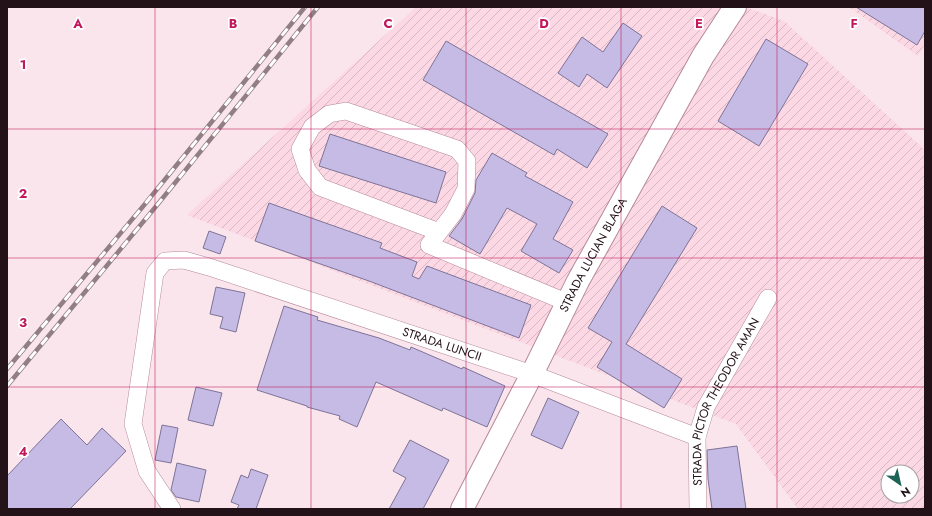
<svg xmlns="http://www.w3.org/2000/svg" width="932" height="516" font-family="Jost,sans-serif">
<style>
.industrial{fill:url(#industrial-furrows);fill-rule:evenodd}
.building{fill:#c6bbe4;stroke:#7e7398}
.lines{fill:none;stroke-linecap:round;stroke-linejoin:round}
.minor-casing{stroke:#b78a98;stroke-width:18}
.tertiary-casing{stroke:#b78a98;stroke-width:24}
.minor{stroke:#fff;stroke-width:17}
.tertiary{stroke:#fff;stroke-width:22}
.rail-casing{stroke:#927f85;stroke-width:4.5}
.rail{stroke:#fff;stroke-width:3;stroke-dasharray:9;stroke-linecap:butt}
.grid{fill:none;stroke:#c2185b;stroke-width:1;stroke-opacity:0.55}
.labels{text-anchor:middle;dominant-baseline:central;stroke-width:3.5;stroke-linejoin:round;paint-order:stroke}
.street-label{font-size:12px;fill:#231218;stroke:#fff}
.grid-label{font-size:13px;text-anchor:middle;font-weight:bold;fill:#c2185b;stroke:#fff;stroke-width:3.5;stroke-linejoin:round;paint-order:stroke}
</style>
<defs>
<pattern id="industrial-furrows" width="10" height="10" patternUnits="userSpaceOnUse"><rect width="10" height="10" fill="#fbd8e3"/><path d="M-1 1l2-2M0 10L10 0M9 11l2-2" fill="none" stroke="#d7b8c2"/></pattern>
</defs>
<rect width="100%" height="100%" fill="#f9e5eb"/>
<g class="industrial">
<path d="M417,7H745L784,21L925,150V509H798L736,424L187,215L415,8ZM888,472H912V496H888Z"/>
<polygon points="849,7 925,7 925,44 918,56"/>
</g>
<g class="building">
<polygon points="856,7 925,7 925,31 917,45"/>
<polygon points="623,23 642,36 607,88 587,74 579,87 558,73 582,37 603,52"/>
<polygon points="766,39 808,64 759,146 718,121"/>
<polygon points="446,41 608,134 587,168 557,149 554,155 423,80"/>
<polygon points="330,134 446,172 436,203 319,166"/>
<polygon points="492,153 527,173 525,176 573,202 553,239 573,250 559,273 521,251 537,224 507,208 480,254 449,236 462,219 475,193 476,180"/>
<polygon points="269,203 382,243 380,248 417,262 412,276 419,279 427,266 531,305 519,338 369,281 255,241"/>
<polygon points="662,206 697,228 626,344 682,379 664,408 597,367 612,342 588,328"/>
<polygon points="209,231 226,237 220,254 203,248"/>
<polygon points="216,287 245,293 236,332 220,328 223,317 210,314"/>
<polygon points="284,306 318,317 317,320 379,338 410,350 411,347 462,369 463,367 505,386 487,427 443,408 442,411 376,382 357,427 339,419 340,416 307,407 307,406 257,390"/>
<polygon points="196,387 222,393 213,426 188,420"/>
<polygon points="548,398 579,412 562,449 531,435"/>
<polygon points="61,419 87,445 102,428 126,451 70,509 7,509 7,476"/>
<polygon points="162,425 178,428 171,463 155,460"/>
<polygon points="410,440 449,460 423,509 389,509 406,478 393,471"/>
<polygon points="737,446 746,509 712,509 708,479 707,450"/>
<polygon points="177,463 206,470 199,502 176,497 171,490"/>
<polygon points="251,469 268,475 256,509 237,509 239,505 231,502 241,475 248,478"/>
</g>
<g class="lines">
<g class="minor-casing">
<g id="minor">
<polyline points="439,232 320,187 307,170 300,149 312,127 329,114 346,111 457,149 467,161 466,189 453,214 429,245 566,302"/>
<path id="s1" d="M172,509L147,471L133,424L155,273L165,261L184,260L209,267L532,374L697,437"/>
<path id="s2" d="M698,509L697,437L706,407L768,298"/>
</g>
</g>
<g class="tertiary-casing">
<g id="tertiary">
<path id="s3" d="M462,509L532,374L578,281L703,56L735,7"/>
</g>
</g>
<use href="#minor" class="minor"/>
<use href="#tertiary" class="tertiary"/>
<g class="rail-casing">
<g id="rail">
<polyline points="7,369 145,204 305,7"/>
<polyline points="7,386 153,210 318,7"/>
</g>
</g>
<use href="#rail" class="rail"/>
</g>
<path class="grid" d="M155,7V509M311,7V509M466,7V509M621,7V509M777,7V509M7,129H925M7,258H925M7,387H925"/>
<g class="labels">
<g class="street-label">
<text stroke="none"><textPath href="#s3" startOffset="286">STRADA LUCIAN BLAGA</textPath></text>
<text stroke="none"><textPath href="#s1" startOffset="553">STRADA LUNCII</textPath></text>
<text stroke="none"><textPath href="#s2" startOffset="114">STRADA PICTOR THEODOR AMAN</textPath></text>
</g>
</g>
<g class="grid-label">
<text x="78" y="28">A</text>
<text x="233" y="28">B</text>
<text x="388" y="28">C</text>
<text x="544" y="28">D</text>
<text x="699" y="28">E</text>
<text x="854" y="28">F</text>
<text x="23" y="69">1</text>
<text x="23" y="198">2</text>
<text x="23" y="327">3</text>
<text x="23" y="456">4</text>
</g>
<rect width="932" height="516" fill="none" stroke="#231218" stroke-width="16"/>
<g transform="translate(900 484) rotate(146)"><circle r="19" fill="#ffffff" stroke="#a7a0a3"/>
<path d="M0-3L7 15L0 10L-7 15Z" fill="#1d6356"/>
<text y="-6" font-size="11" font-weight="bold" text-anchor="middle" fill="#231218">N</text>
</g>
</svg>
